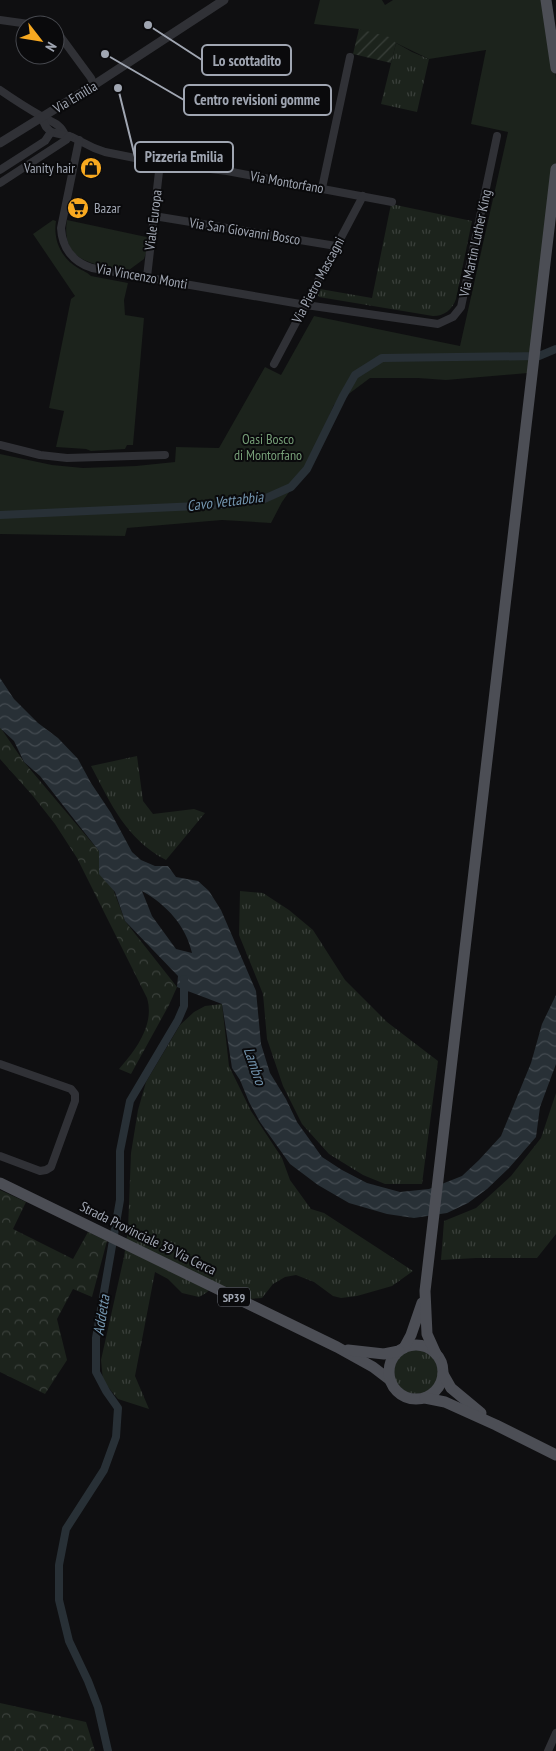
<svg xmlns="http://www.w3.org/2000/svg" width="556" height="1751" font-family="'PT Sans Narrow',sans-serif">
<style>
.grass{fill:url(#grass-tufts)}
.forest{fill:url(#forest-crowns)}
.park{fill:#1c231c}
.garden{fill:url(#garden-furrows)}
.water{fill:url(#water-waves);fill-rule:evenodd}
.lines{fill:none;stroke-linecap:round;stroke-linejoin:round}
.canal{stroke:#283036;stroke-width:8}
.minor{stroke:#303136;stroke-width:8}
.tertiary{stroke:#303136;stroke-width:9}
.primary{stroke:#4c4e55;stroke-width:11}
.labels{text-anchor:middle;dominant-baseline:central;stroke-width:4;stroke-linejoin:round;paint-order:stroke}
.shield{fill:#0a0a0c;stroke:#737780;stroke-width:1}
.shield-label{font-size:12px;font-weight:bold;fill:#a0a6b2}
.street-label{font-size:14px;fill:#a0a6b2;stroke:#0a0a0c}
.poi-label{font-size:14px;fill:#a0a6b2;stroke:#0a0a0c;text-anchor:end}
.park-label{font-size:14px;fill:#769e77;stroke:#0a0a0c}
.water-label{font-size:15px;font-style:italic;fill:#7496b0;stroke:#0a0a0c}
.leader{fill:none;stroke:#a0a6b2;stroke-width:2}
.callout-dot{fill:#a0a6b2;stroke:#0a0a0c;stroke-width:2}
.callout{fill:#0a0a0c;stroke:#a0a6b2;stroke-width:2}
.callout-label{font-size:15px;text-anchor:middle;font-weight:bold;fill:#a0a6b2}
</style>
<defs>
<pattern id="grass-tufts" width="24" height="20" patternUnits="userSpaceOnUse" patternTransform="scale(1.25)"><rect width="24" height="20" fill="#1c231c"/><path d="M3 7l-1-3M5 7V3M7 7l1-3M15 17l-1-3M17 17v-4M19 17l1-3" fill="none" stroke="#3a403b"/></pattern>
<pattern id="forest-crowns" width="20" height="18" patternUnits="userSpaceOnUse" patternTransform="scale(1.25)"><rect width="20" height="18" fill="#1c231c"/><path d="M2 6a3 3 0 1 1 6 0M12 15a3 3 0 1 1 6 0" fill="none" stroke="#3a403b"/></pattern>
<pattern id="garden-furrows" width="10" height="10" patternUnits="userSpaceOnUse" patternTransform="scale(1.25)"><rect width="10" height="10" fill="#1c231c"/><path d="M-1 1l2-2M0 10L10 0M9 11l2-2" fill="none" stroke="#3a403b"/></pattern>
<pattern id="water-waves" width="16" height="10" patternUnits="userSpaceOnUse" patternTransform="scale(1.25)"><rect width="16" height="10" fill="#283036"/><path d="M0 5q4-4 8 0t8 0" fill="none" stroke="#444b51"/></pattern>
</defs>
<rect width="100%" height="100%" fill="#0f0f11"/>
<g class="grass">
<polygon points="396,43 412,52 429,59 417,112 381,104"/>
<path d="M391,204L472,221L456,299C452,310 444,316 433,316L319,297L318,295L320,289L372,298Z"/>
<path d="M137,756L143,801L153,814L194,809L205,813L166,860C126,839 111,804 91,766Z"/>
<polygon points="240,891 263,893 289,910 313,930 345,980 387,1022 438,1061 422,1184 385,1184 363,1175 329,1154 302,1124 283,1086 267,1039 263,994 239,935"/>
<polygon points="222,1004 229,1066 251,1111 282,1158 290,1180 311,1209 324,1213 413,1271 392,1286 357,1296 341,1298 333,1296 314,1282 296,1275 285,1277 273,1284 262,1298 249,1299 216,1284 206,1293 199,1297 182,1293 168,1279 155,1272 135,1376 149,1409 118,1399 103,1381 101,1360 124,1257 128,1229 131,1153 138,1110 146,1082 180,1025 194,1012 205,1006"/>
<polygon points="556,1093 556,1234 537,1258 476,1258 441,1260 444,1221 476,1208 511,1176 541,1138"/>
<circle cx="416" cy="1372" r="22"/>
</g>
<g class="forest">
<path d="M0,727L24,762L99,851L125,921L177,987L169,1005L131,1074L119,1069C136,1050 155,1024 147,998L77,858L55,824L33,796L0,759Z"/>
<polygon points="0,1190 26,1202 13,1229 73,1259 88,1232 107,1241 92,1297 73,1289 57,1319 67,1360 45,1394 0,1372"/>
<polygon points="0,1703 86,1722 95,1751 0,1751"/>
</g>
<g class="park">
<polygon points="320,0 382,0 385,5 393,0 545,0 551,29 556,79 556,169 528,373 446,380 418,378 370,378 334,405 304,471 282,502 271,523 222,520 127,528 125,536 0,534 0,454 52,465 83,468 136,466 175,462 176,447 219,448 265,367 281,375 314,316 460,346 508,132 471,124 486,50 429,59 396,43 359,29 314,24"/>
<path d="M53,220L56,221C53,240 61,258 78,268C83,271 87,272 91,276L128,283L124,300L125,315L144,318L133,445H127L125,449L91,451L86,449L56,447L64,411L49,408L71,299L75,296L33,234Z"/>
<path d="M67,220L151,238L144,259L129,270C97,265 60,264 67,220Z"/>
</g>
<polygon class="garden" points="359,29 389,37 396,43 391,63 353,54"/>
<path class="water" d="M0,678L14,699L38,723L58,738L78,759L91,783L111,813L132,852L141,860L155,866H168L176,877L198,881L209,891L221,910L256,991L261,1044L270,1073L286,1099L297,1122L322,1157L342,1170L367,1183L400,1192L429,1189L462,1176L479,1160L501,1136L531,1063L542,1024L556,995V1064L540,1107L536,1137L509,1168L487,1189L468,1203L447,1213L414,1218L387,1214L349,1203L318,1185L290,1164L260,1122L249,1102L240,1080L232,1068L222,1004L177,987L178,976L125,921L115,892L99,874V851L40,776L24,762L14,741L0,728ZM142,891C167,905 186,926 192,953L176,949L152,916Z"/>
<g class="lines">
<g class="canal">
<polyline points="0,515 220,505 264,499 291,487 307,469 343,396 355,375 382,358 539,356 556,349"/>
<polyline points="108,1751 98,1707 88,1681 69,1641 59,1600 59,1565 66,1529 104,1470 116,1437 118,1408 106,1391 96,1372 96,1338 120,1200 120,1151 130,1101 178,1020 184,1006 184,979"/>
</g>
<g class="minor">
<polyline points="0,20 36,25"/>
<polyline points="55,29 91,78 94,85"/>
<path d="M0,90C13,99 27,108 41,116C51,122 60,123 65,135"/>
<polyline points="41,117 46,127 51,132 72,137 94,148 105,152 160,163 227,171 392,202"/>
<path d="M79,140L61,228C62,248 73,262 92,268L306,305L438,324L453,317L461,307L497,136"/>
<polyline points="0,170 45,141 51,132"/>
<polyline points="0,183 66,140 69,136"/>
<polyline points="322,188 350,57"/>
<polyline points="154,216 336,246"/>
<polyline points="147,277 160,163"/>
<polyline points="274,364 363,196"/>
<polyline points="0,445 40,455 67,458 165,455"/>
<polyline points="0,1064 71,1089 75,1094 75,1101 51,1167 46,1170 40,1171 0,1156"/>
<polyline points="548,1751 556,1733"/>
</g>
<polyline class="tertiary" points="0,143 94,85 224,0"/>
<g class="primary">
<polyline points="546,0 556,68"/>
<polyline points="0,1183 337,1347 373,1367 390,1380"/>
<circle cx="416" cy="1372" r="27"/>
<polyline points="404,1348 411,1335 422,1303"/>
<polyline points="348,1350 384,1354 399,1351"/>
<polyline points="436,1354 427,1334 425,1291 556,169"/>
<polyline points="443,1374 451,1388 481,1413"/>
<polyline points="425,1398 445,1402 496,1425 556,1455"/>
</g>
</g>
<defs>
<g id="shop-disc" transform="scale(1.125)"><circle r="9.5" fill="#f8a920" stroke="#0a0a0c"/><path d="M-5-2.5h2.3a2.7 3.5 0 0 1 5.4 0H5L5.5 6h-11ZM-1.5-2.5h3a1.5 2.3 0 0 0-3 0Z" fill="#111"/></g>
<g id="supermarket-disc" transform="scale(1.125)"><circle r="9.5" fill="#f8a920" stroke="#0a0a0c"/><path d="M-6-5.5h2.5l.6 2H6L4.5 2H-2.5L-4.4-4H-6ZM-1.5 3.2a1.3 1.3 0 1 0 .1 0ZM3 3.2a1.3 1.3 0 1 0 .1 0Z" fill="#111"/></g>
</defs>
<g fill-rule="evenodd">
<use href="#shop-disc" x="91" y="168"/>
<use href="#supermarket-disc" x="78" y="208"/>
</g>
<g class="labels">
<rect class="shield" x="218" y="1287.5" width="32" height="19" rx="4"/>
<g class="shield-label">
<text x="234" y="1297">SP39</text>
</g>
<g class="street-label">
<text transform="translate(75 97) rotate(-31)">Via Emilia</text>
<text transform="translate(287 182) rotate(10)">Via Montorfano</text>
<text transform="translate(153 220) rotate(-83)">Viale Europa</text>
<text transform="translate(245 231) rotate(9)">Via San Giovanni Bosco</text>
<text transform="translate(475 243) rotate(-78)">Via Martin Luther King</text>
<text transform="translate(142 276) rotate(10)">Via Vincenzo Monti</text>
<text transform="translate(318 280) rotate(-62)">Via Pietro Mascagni</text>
<text transform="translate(148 1238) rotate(26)">Strada Provinciale 39 Via Cerca</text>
</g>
<g class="poi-label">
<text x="75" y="168">Vanity hair</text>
<text x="94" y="208" text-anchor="start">Bazar</text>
</g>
<g class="park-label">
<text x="268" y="439">Oasi Bosco<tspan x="268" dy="16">di Montorfano</tspan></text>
</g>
<g class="water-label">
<text transform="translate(225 501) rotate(-7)">Cavo Vettabbia</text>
<text transform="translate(255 1066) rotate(71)">Lambro</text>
<text transform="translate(101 1315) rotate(-81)">Addetta</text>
</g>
</g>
<path class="leader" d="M148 25L202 60M105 54L184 100M118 88L135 157"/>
<g class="callout-dot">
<circle cx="148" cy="25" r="5"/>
<circle cx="105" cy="54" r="5"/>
<circle cx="118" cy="88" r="5"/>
</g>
<g class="callout">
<rect x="202" y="45" width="89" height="30" rx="5"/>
<rect x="184" y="85" width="147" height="30" rx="5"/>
<rect x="135" y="142" width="98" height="30" rx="5"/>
</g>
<g class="callout-label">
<text x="247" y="66">Lo scottadito</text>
<text x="257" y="105">Centro revisioni gomme</text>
<text x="184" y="162">Pizzeria Emilia</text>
</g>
<g transform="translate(40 40) rotate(121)"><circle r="24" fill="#0a0a0c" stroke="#46484e"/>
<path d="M0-4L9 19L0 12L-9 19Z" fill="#f8a920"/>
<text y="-8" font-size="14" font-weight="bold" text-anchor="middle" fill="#a0a6b2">N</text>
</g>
</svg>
